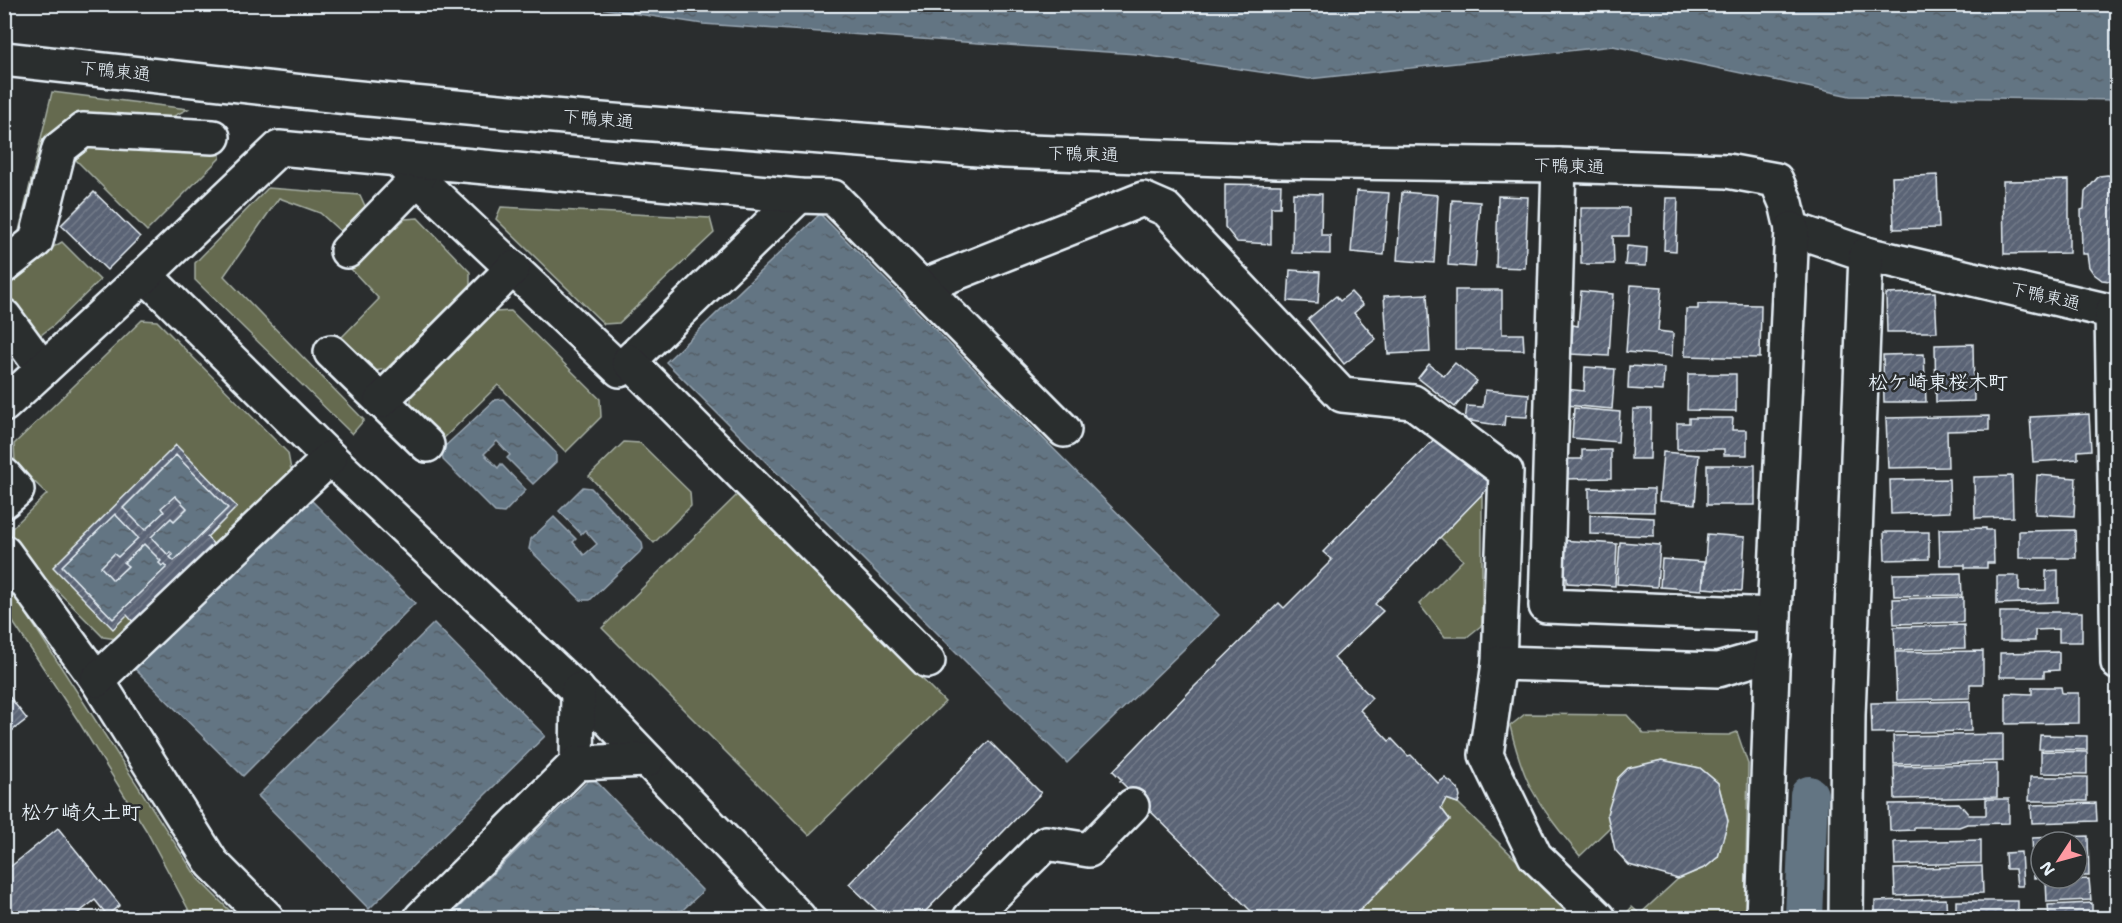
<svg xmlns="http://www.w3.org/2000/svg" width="2122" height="923" font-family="'Shantell Sans','Klee One',sans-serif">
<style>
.green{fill:#656b50;stroke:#a6aea4;stroke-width:1.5}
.water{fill:url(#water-ripples);stroke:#98a6b2;stroke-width:1.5}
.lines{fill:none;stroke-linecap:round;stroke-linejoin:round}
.canal{stroke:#637483;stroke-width:38}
.building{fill:url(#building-hatch);stroke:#e8f1f8;stroke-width:1.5;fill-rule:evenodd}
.minor-casing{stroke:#e8f1f8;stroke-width:38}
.minor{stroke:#2a2d2e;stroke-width:33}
.labels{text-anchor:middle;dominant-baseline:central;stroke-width:5;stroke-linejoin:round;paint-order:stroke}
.street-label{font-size:18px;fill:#e8f1f8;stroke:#2a2d2e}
.neighbourhood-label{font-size:20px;font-weight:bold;fill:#e8f1f8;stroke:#2a2d2e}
</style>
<defs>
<pattern id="water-ripples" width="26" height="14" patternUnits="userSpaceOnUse" patternTransform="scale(1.5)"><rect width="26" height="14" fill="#637483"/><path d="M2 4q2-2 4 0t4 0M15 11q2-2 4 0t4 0" fill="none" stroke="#545e66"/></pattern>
<pattern id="building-hatch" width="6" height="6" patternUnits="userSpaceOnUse" patternTransform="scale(1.5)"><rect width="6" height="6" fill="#5a6374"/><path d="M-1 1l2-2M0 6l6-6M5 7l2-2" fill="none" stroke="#727a89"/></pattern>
</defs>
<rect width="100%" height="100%" fill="#2a2d2e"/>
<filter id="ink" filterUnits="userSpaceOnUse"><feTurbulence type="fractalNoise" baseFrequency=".0167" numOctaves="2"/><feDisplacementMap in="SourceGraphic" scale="12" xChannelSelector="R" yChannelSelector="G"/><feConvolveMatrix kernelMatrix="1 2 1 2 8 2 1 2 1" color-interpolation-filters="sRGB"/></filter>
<g filter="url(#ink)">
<g class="green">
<polygon points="52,92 188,109 156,125 73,121 23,242 18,235"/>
<polygon points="86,143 220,147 220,158 147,231 73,157"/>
<polygon points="268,188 360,195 366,208 340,231 320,213 279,198 224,276 364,420 352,434 195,280 195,263"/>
<polygon points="501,207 710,218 714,233 619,323 604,324 496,219"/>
<polygon points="418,218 470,272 470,288 386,369 374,371 340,339 379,299 351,269 405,219"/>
<polygon points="62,242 100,280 54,325 37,338 5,303 4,275"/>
<polygon points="511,311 600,399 601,417 566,452 498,385 441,441 410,409 412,391 495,312"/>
<polygon points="142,320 157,321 288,453 291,470 117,639 103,637 11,544 12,528 47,494 15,463 14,444"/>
<polygon points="624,442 640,443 690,492 691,506 654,543 589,476"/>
<polygon points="738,494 945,702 809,835 602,628"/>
<polygon points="1482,494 1482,625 1467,637 1445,637 1419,604 1463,560 1440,537"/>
<polygon points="4,579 198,879 237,918 193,918 146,830 77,719 5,610"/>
<path d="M1525,714L1627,715L1644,734L1729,735L1737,732L1748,764L1745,918H1622L1632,907L1640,914L1678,879L1706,867L1718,857L1728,821L1718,783L1700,768L1662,760L1628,769L1610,827L1580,856C1562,834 1544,812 1531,788C1521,768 1515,747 1510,726Z"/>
<polygon points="1446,799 1458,803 1576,918 1352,918 1450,820 1441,808"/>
</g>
<g class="water">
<polygon points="580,5 2117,5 2117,100 1850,96 1613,46 1309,79 1136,54 703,24"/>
<polygon points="820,214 1219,615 1067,763 666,362"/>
<polygon points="503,399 556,453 556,462 533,484 507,458 510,455 497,441 484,454 498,468 501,464 526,490 504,513 495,512 443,460 442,449 495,400"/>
<polygon points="176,455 228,508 174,561 170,557 173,554 170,552 168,555 151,537 171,518 174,521 187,509 175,496 162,508 164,512 145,530 123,508"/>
<polygon points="583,487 591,488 642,542 643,549 590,600 581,600 529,549 531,539 554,517 576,539 573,542 584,555 597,544 585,530 581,534 559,511"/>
<polygon points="307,496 415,603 243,776 135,669"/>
<polygon points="115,514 138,538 118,557 114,554 101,567 113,580 127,567 124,563 144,544 161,561 159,563 167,567 113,619 62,566"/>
<polygon points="434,623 545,736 369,909 258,796"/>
<polygon points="592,777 703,891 674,918 448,918"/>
</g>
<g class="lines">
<polyline class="canal" points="1804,918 1809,795"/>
</g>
<g class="building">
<polygon points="1937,175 1939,228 1894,229 1892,177"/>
<polygon points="2108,175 2118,179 2118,278 2110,281 2102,280 2094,274 2089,267 2087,254 2082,254 2081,210 2084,209 2085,192 2099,176"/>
<polygon points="2069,180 2069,253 2004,254 2003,181"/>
<polygon points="1225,184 1281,185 1280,207 1271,207 1271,244 1237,242 1225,227"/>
<polygon points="1356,191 1389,193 1384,255 1351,252"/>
<polygon points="94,192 140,237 107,270 61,225"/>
<polygon points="1402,192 1438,195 1434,263 1397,260"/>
<polygon points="1293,193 1322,194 1321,235 1330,235 1330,254 1292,253"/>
<polygon points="1498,196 1528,197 1525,268 1496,267"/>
<polygon points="1666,198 1678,198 1676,251 1664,250"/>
<polygon points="1452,200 1480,202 1475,267 1448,265"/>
<polygon points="1581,208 1629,208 1629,236 1613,236 1614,264 1581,264"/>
<polygon points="1627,246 1647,248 1646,266 1625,265"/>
<polygon points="1290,270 1320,272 1318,303 1288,301"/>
<polygon points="1631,285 1662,287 1658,331 1673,333 1672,356 1626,352"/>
<polygon points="1455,290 1502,290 1502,334 1523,334 1524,350 1455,349"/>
<polygon points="1581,291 1613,294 1609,356 1571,354 1573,325 1578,326"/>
<polygon points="1351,292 1363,305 1354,313 1376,339 1344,364 1308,319 1336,296 1340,301"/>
<polygon points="1935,292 1937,332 1887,332 1886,294"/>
<polygon points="1427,294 1430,352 1388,354 1384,296"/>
<polygon points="1698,304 1761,305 1760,358 1685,356 1686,309 1698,309"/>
<polygon points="1973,344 1974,401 1936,402 1935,345"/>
<polygon points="1924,354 1926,402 1884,402 1883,355"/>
<polygon points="1455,363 1477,381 1455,407 1418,378 1429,364 1444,376"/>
<polygon points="1629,366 1664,368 1663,391 1628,389"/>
<polygon points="1585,367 1615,369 1612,409 1565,405 1566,389 1584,391"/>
<polygon points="1688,374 1736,374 1736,411 1687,410"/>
<polygon points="1485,390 1529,394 1527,417 1505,416 1504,426 1465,420 1467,406 1483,407"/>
<polygon points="1574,408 1620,412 1618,442 1572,438"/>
<polygon points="1633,409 1651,409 1650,459 1631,459"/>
<polygon points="2089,414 2091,450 2078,451 2078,459 2033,462 2030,417"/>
<polygon points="1989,416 1989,430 1947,431 1948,467 1888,468 1886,418"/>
<polygon points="1689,418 1733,418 1732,430 1747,430 1747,455 1724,455 1724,449 1677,449 1677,423 1689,423"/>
<polygon points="1442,431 1494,482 1375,604 1383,611 1334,658 1372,698 1360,710 1389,741 1392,739 1408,756 1411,755 1438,783 1445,778 1452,783 1458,789 1460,797 1458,803 1446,799 1441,808 1450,820 1352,918 1258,918 1120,781 1122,780 1113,771 1193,688 1279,603 1284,608 1332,560 1323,552"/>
<path d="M176,445L237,507L207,537L214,545L195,563L203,571L134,623L127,615L113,629L53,567ZM176,455L228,508L174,561L170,557L173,555L170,552L168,555L151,537L171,518L174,521L187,508L175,496L161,508L164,512L145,530L123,508ZM115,514L138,538L118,557L114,554L101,567L113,580L128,566L124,563L144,544L161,561L159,563L162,566L164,564L167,567L113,619L62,566Z"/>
<polygon points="1582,450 1611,450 1611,478 1563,479 1563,459 1582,459"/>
<polygon points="1663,452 1699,455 1695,504 1659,501"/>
<rect x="1707" y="465" width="48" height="40"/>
<polygon points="2037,475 2076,478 2074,516 2035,514"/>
<polygon points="2012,476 2013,517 1975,518 1974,477"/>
<polygon points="1949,479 1950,512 1891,514 1890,480"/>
<polygon points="1589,488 1654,489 1654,512 1589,511"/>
<polygon points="1590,515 1654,518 1654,536 1590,534"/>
<polygon points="1986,528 1986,530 1993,530 1994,563 1987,563 1987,568 1965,568 1965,565 1940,565 1939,529"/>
<polygon points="2075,530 2076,558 2019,558 2019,531"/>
<polygon points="1884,532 1929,532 1929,559 1885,560"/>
<polygon points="1707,534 1745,537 1742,591 1703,588"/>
<polygon points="1561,540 1617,544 1615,586 1567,583 1567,577 1559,577"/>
<polygon points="1620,542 1660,545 1657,587 1617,584"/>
<polygon points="1662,559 1704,562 1702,590 1660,587"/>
<polygon points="2058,570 2058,602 1997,604 1997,576 2019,576 2019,591 2046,590 2046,571"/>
<polygon points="1961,573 1962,595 1894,596 1893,574"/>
<polygon points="1963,597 1963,622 1894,624 1893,599"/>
<polygon points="2000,612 2082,612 2082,642 2059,642 2059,629 2035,630 2035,641 2000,641"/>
<polygon points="1964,625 1965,648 1895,650 1894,627"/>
<polygon points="1983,651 1983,684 1970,684 1970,698 1897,700 1895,652"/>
<polygon points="2059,652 2059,670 2044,671 2044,677 2000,677 2000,653"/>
<polygon points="2032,687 2061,687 2062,693 2079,693 2079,723 2006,724 2006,693 2032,694"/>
<polygon points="4,690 27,719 4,737"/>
<polygon points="1970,701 1971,731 1872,733 1871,703"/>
<polygon points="2003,734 2003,761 1894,764 1893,736"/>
<polygon points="2040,735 2087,736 2087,750 2039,749"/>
<polygon points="989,741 1041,793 919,918 885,918 849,884"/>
<polygon points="2041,751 2087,752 2087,774 2041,773"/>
<polygon points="1662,760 1700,768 1718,783 1728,821 1718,857 1706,867 1678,879 1629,865 1615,850 1607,814 1618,778 1628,768"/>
<polygon points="1997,764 1997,797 1895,799 1894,766"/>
<polygon points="2030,777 2087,777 2087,801 2029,801"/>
<polygon points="1986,799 2009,799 2009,823 1967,824 1959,827 1914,827 1914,830 1890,831 1889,804 1959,803 1969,815 1986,815"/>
<polygon points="2096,803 2097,821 2032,823 2031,805"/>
<polygon points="58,828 120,905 107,915 95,900 72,918 4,918 4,872"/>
<polygon points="2088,836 2089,876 2077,876 2077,842 2041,842 2041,878 2034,878 2032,838"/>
<polygon points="1981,840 1981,863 1895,865 1894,842"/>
<polygon points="2021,852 2023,886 2017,886 2015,869 2006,869 2005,853"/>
<polygon points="1982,866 1983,893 1895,896 1894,869"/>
<polygon points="2089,879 2091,900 2047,902 2046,881"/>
<polygon points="1946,899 1947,918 1875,918 1875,901"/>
<rect x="1956" y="901" width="62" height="17"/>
<polygon points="2092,903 2092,918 2049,918 2048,905"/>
</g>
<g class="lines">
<g class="minor-casing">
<g id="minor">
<polyline points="4,59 348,97 575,118 1004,151 1277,161 1559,165 1727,171 1776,180 1786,203 1792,229 1866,254 2118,313"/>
<polyline points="397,159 620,370 799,196"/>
<polyline points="1559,165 1546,606 1774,615"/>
<polyline points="347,251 418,178"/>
<polyline points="4,266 36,241 59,149 83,130 213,137"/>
<polyline points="145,275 330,458 611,722 799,918"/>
<polyline points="921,287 1143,199 1166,209 1342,395 1413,402 1506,472 1499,663"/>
<polyline points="2112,312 2118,663"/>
<polyline points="4,316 43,369"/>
<polyline points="331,352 427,445"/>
<polyline points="629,361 928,661"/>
<polyline points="381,401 513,268"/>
<polyline points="4,405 145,275 279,148 799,196 833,197 1064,430"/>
<polyline points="4,475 17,490 4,501"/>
<polyline points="4,552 97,680 212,863 267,918"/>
<polyline points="97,680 330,458"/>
<polyline points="577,763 578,690"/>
<polyline points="421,918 577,763 647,760"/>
<polyline points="970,918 1046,843 1089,850 1132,806"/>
<polyline points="1599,918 1535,856 1486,755 1499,663 1718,670 1773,654"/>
<polyline points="1763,918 1774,615 1792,229"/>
<polyline points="1846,918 1848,715 1866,254"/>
</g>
</g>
<use href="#minor" class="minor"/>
</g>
</g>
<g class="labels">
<g class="street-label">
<text transform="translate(115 71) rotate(6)">下鴨東通</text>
<text transform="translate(598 119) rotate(5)">下鴨東通</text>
<text transform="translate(1083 154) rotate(2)">下鴨東通</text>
<text transform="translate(1569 166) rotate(2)">下鴨東通</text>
<text transform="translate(2045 296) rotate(13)">下鴨東通</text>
</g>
<g class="neighbourhood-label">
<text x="1938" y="382">松ケ崎東桜木町</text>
<text x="81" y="812">松ケ崎久土町</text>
</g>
</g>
<rect width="2122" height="923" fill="none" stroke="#2a2d2e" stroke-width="24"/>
<rect x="12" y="12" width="2098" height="899" fill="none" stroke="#e8f1f8" stroke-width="2" filter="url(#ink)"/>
<g transform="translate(2059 860) rotate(234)"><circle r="28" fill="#2a2d2e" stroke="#767b7f" stroke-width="1.5"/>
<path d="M0-4.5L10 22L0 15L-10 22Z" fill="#ff9aa2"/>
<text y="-9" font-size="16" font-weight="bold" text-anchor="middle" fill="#e8f1f8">N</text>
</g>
</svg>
